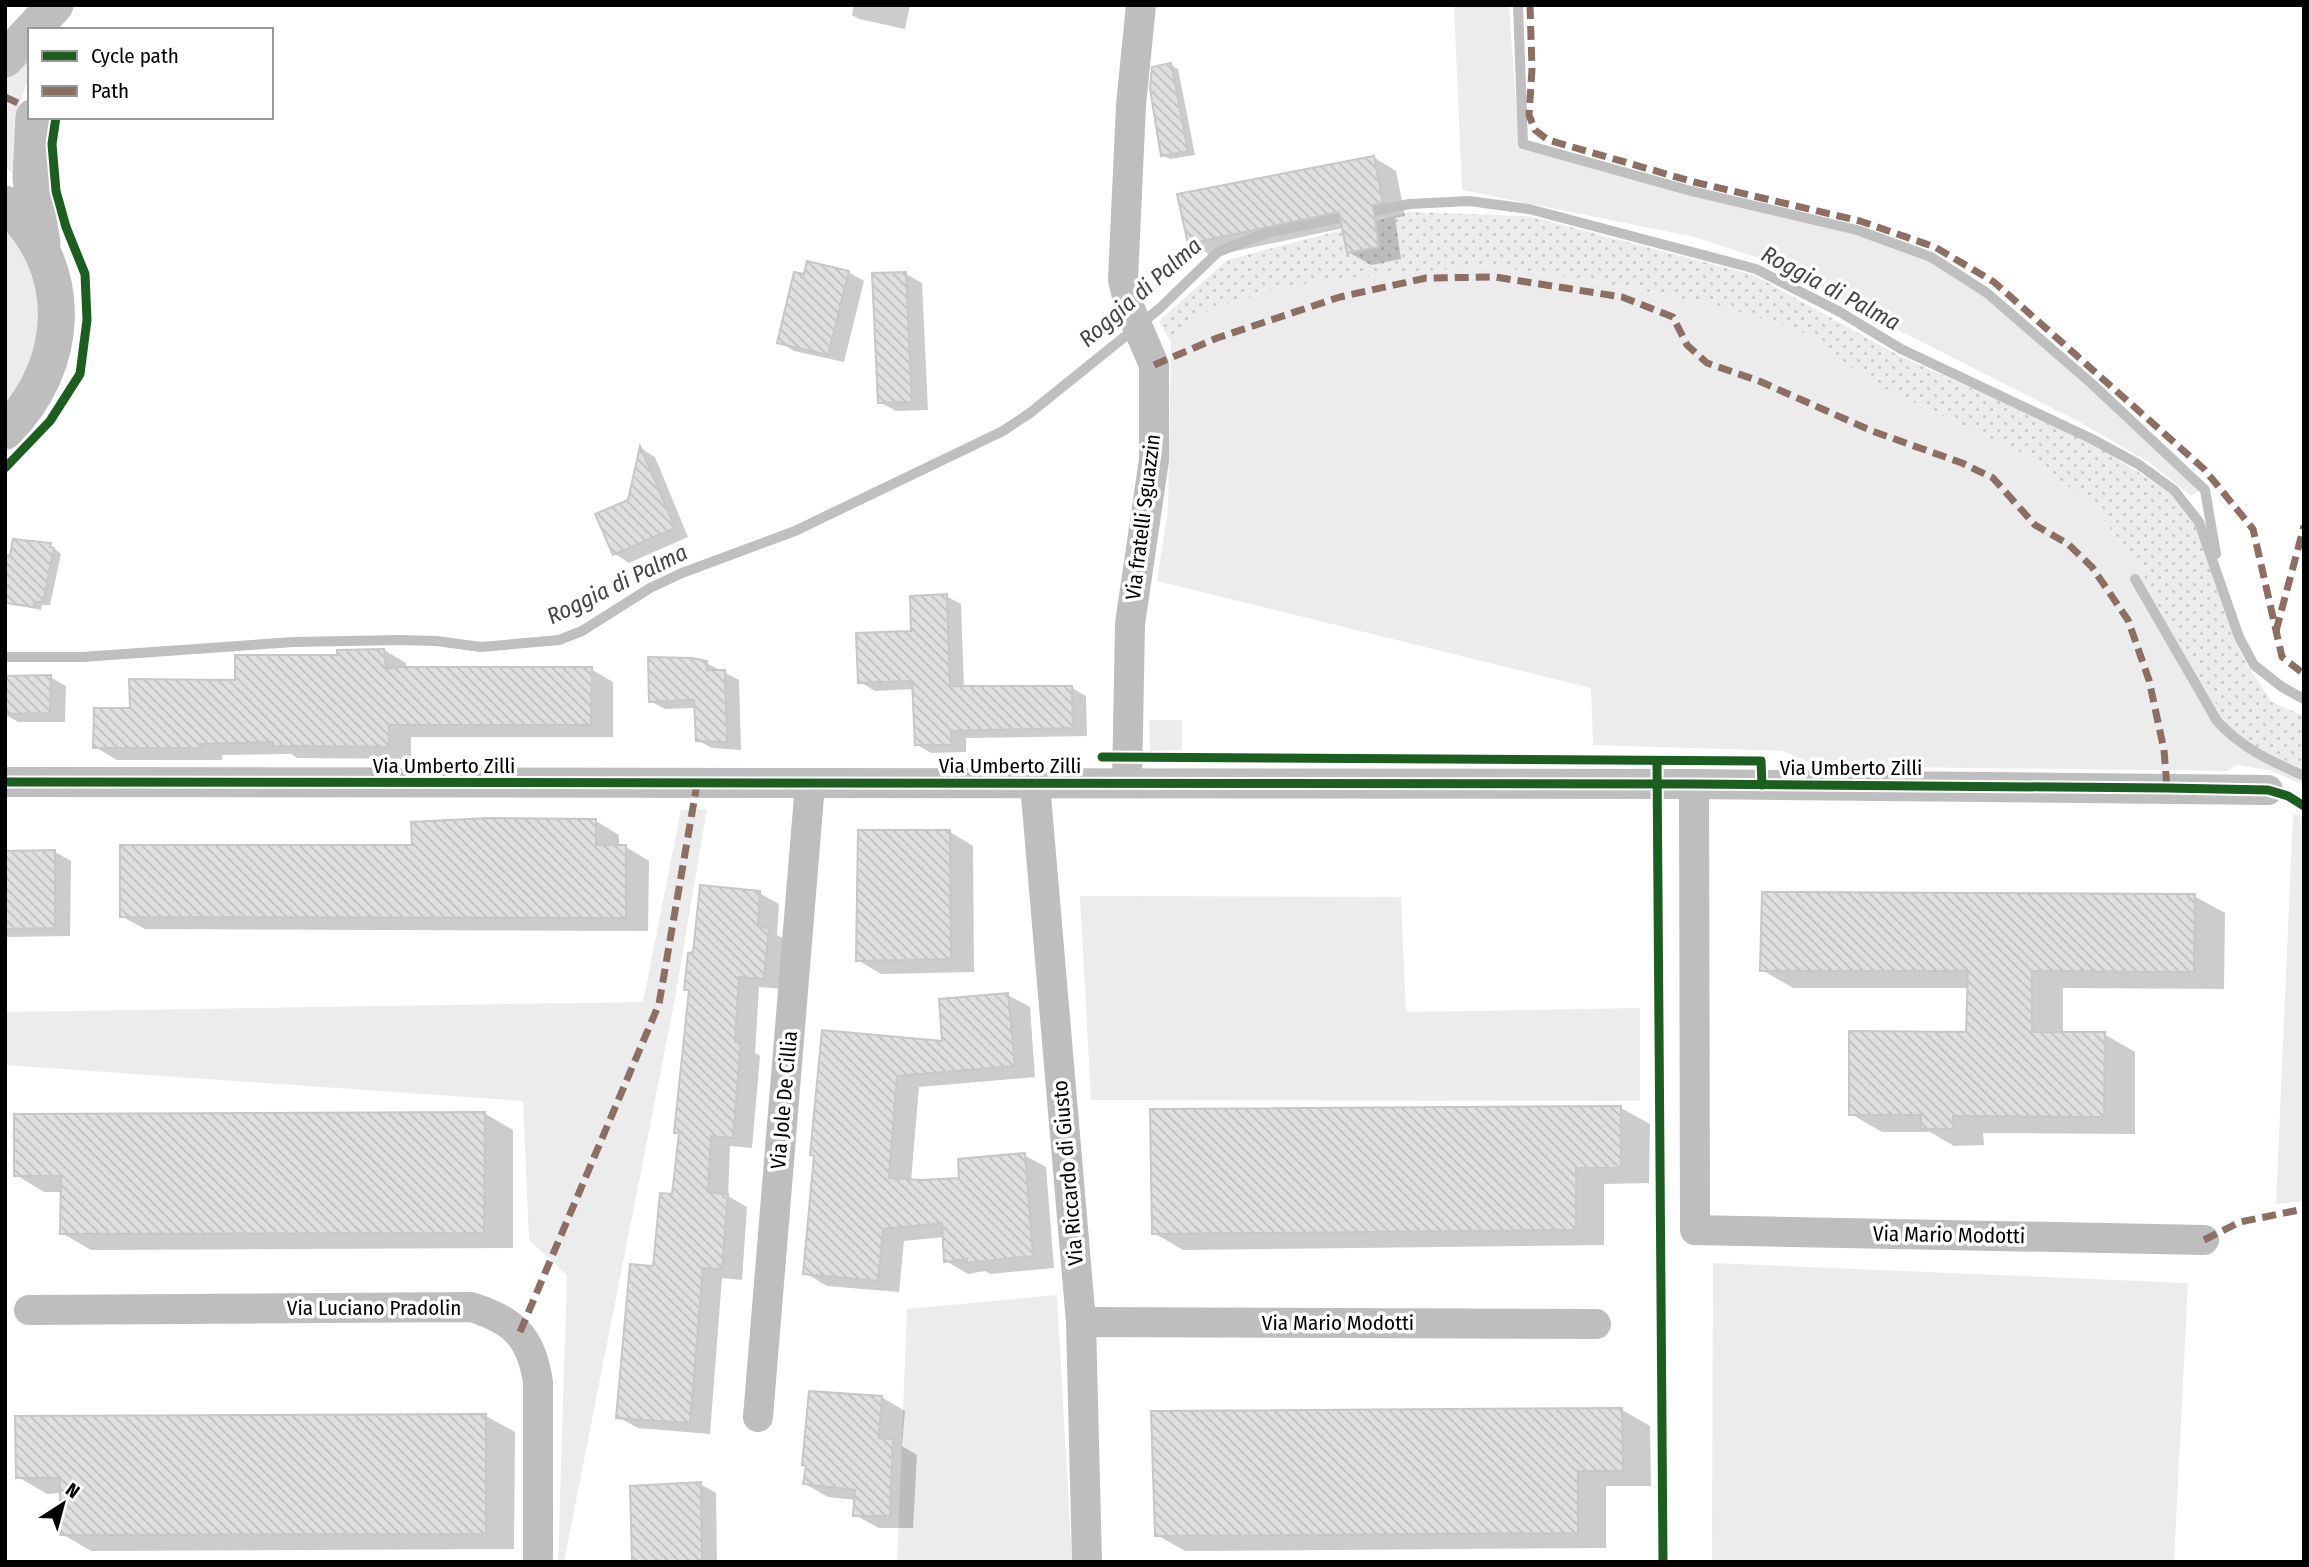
<svg xmlns="http://www.w3.org/2000/svg" width="2309" height="1567" font-family="'Fira Sans Condensed',sans-serif">
<style>
.grass{fill:#ececec}
.garden{fill:url(#garden-dots)}
.shadow{fill:#0003}
.lines{fill:none;stroke-linecap:round;stroke-linejoin:round}
.stream{stroke:#bfbfbf;stroke-width:10}
.building{fill:url(#building-back-hatch);stroke:#c7c7c7;stroke-width:2}
.minor{stroke:#bebebe;stroke-width:30}
.tertiary{stroke:#bebebe;stroke-width:37}
.quiet{stroke:#8d6e63;stroke-width:7;stroke-dasharray:14 7;stroke-linecap:butt}
.cycleway-casing{stroke:#fff;stroke-width:13}
.cycleway{stroke:#1b5e20;stroke-width:9}
.labels{text-anchor:middle;dominant-baseline:central;stroke-width:7;stroke-linejoin:round;paint-order:stroke}
.street-label{font-size:21px;fill:#000;stroke:#fff}
.water-label{font-size:23px;font-style:italic;fill:#444;stroke:#fff}
</style>
<defs>
<pattern id="garden-dots" width="8" height="8" patternUnits="userSpaceOnUse" patternTransform="scale(1.75)"><rect width="8" height="8" fill="#ececec"/><path d="M2 2h.1M6 6h.1" fill="none" stroke="#c9c9c9" stroke-width="1.8" stroke-linecap="round"/></pattern>
<pattern id="building-back-hatch" width="6" height="6" patternUnits="userSpaceOnUse" patternTransform="scale(1.75)"><rect width="6" height="6" fill="#dfdfdf"/><path d="M-1 5l2 2M0 0l6 6M5-1l2 2" fill="none" stroke="#bebebe"/></pattern>
</defs>
<rect width="100%" height="100%" fill="#fff"/>
<g class="grass">
<polygon points="1454,5 1509,5 1519,147 1689,195 1854,232 1928,260 1986,295 2063,361 2201,489 2191,496 2150,463 2076,420 1894,328 1803,278 1759,258 1694,237 1462,190"/>
<polygon points="30,53 30,73 20,104 18,177 5,168 5,80"/>
<path d="M5,230C40,263 49,323 30,367C24,380 13,392 5,404Z"/>
<polygon points="1489,266 1586,279 1727,308 1801,331 1875,384 2034,459 2093,506 2141,568 2151,593 2256,747 2304,769 2304,785 2272,771 2237,765 2227,771 1817,766 1784,751 1593,745 1591,688 1157,581 1168,509 1171,342 1207,311 1276,288 1355,277"/>
<polygon points="1149,720 1182,720 1182,750 1150,751"/>
<polygon points="707,809 674,1004 564,1562 558,1562 567,1275 529,1240 523,1101 5,1065 5,1012 643,1002 681,810"/>
<polygon points="2293,814 2304,818 2304,1201 2276,1204"/>
<polygon points="1080,896 1401,897 1406,1012 1640,1008 1640,1101 1091,1100"/>
<polygon points="1713,1263 2188,1283 2174,1562 1712,1562"/>
<polygon points="1057,1295 1072,1562 897,1562 907,1309"/>
</g>
<polygon class="garden" points="1410,212 1528,216 1754,275 1898,355 2090,442 2170,492 2197,524 2234,638 2247,665 2272,702 2304,716 2304,769 2256,747 2226,720 2151,593 2141,568 2093,506 2034,459 1875,384 1801,331 1727,308 1586,279 1489,266 1356,277 1276,288 1207,311 1171,342 1159,321 1227,260"/>
<g class="shadow">
<polygon points="854,5 910,5 905,29 859,19 852,15"/>
<polygon points="1171,65 1178,69 1195,155 1170,159 1162,155"/>
<polygon points="1373,157 1396,171 1405,216 1395,218 1401,259 1371,265 1348,252 1344,228 1212,256 1189,243"/>
<polygon points="848,272 864,281 844,362 794,351 779,342 805,276"/>
<polygon points="906,274 922,283 928,410 896,411 880,402"/>
<polygon points="642,449 655,457 688,537 629,563 615,554"/>
<polygon points="50,545 61,554 50,605 42,605 41,610 5,603 5,576 12,558"/>
<polygon points="946,596 961,604 964,688 1072,688 1086,696 1087,736 966,738 966,752 931,753 916,744 914,689 875,691 860,682 913,633"/>
<polygon points="384,650 406,663 406,669 591,669 613,682 613,737 411,737 411,759 297,758 291,754 222,755 222,760 117,760 95,747 132,709 339,657"/>
<polygon points="706,663 739,680 741,750 712,748 697,740 696,708 665,709 650,701"/>
<polygon points="50,677 66,686 65,722 18,722 5,714 5,678"/>
<polygon points="596,821 619,835 619,847 626,847 649,861 648,931 145,929 121,916 413,846"/>
<polygon points="950,832 973,846 974,972 881,974 858,960"/>
<polygon points="55,852 71,861 70,936 5,937 5,853"/>
<polygon points="759,893 779,904 777,935 788,941 783,989 759,987 755,1053 760,1056 752,1148 730,1146 728,1196 747,1207 742,1280 722,1278 710,1434 638,1428 618,1417 673,1196 681,1134 676,1132 690,991 686,989 695,954"/>
<polygon points="2194,896 2225,913 2224,989 2063,988 2063,1034 2104,1034 2135,1052 2135,1134 1983,1133 1984,1145 1954,1146 1930,1132 1882,1132 1851,1114 1968,1033 1969,988 1793,988 1762,970"/>
<polygon points="1008,995 1030,1007 1035,1077 919,1087 911,1181 961,1180 1024,1155 1046,1167 1054,1268 990,1274 985,1271 968,1274 946,1261 945,1237 904,1241 899,1292 827,1286 805,1273 824,1032 944,1043"/>
<polygon points="1621,1108 1650,1124 1649,1183 1604,1184 1604,1245 1183,1250 1154,1233"/>
<polygon points="484,1113 513,1130 513,1248 91,1250 62,1233 62,1192 44,1192 16,1175"/>
<polygon points="881,1397 905,1411 902,1446 917,1455 913,1528 879,1528 855,1515 856,1500 828,1497 805,1484"/>
<polygon points="1622,1410 1650,1426 1651,1486 1606,1486 1606,1548 1185,1551 1157,1535"/>
<polygon points="486,1416 515,1432 514,1549 91,1551 62,1534 62,1493 47,1494 18,1477"/>
<polygon points="700,1484 716,1493 717,1562 634,1562"/>
</g>
<g class="lines">
<g class="stream">
<polyline points="1518,5 1523,144 1691,191 1857,230 1931,257 1987,293 2091,383 2205,490 2216,554"/>
<path d="M2135,579L2217,721C2243,749 2269,760 2304,776"/>
<polyline points="5,657 82,657 294,642 400,640 436,641 481,647 559,640 582,631 650,588 682,573 795,531 1003,431 1030,413 1159,309 1218,252 1266,233 1410,204 1469,201 1529,209 1756,269 1840,312 1901,349 2092,439 2138,464 2174,490 2199,522 2239,637 2254,665 2282,687 2304,699"/>
</g>
</g>
<g class="building">
<polygon points="1171,63 1188,151 1161,156 1150,89 1152,67"/>
<polygon points="1374,156 1383,203 1373,205 1379,247 1347,253 1339,212 1188,244 1177,194"/>
<polygon points="807,261 849,271 828,355 777,343 794,272 804,274"/>
<polygon points="906,272 912,402 878,403 872,273"/>
<polygon points="640,446 675,528 613,555 595,514 628,500"/>
<polygon points="13,539 51,543 50,547 54,548 43,602 35,602 33,607 5,603 5,555 10,556"/>
<polygon points="947,594 950,686 1072,686 1073,728 951,731 952,745 915,745 912,681 858,683 856,633 911,631 910,596"/>
<polygon points="384,649 386,669 396,667 592,667 591,725 389,725 389,747 273,746 273,742 200,744 201,748 93,748 94,708 130,708 129,679 235,680 235,655 337,655 337,650"/>
<polygon points="648,657 692,658 707,661 707,670 725,670 727,742 696,741 694,700 649,702"/>
<polygon points="51,675 50,713 5,714 5,676"/>
<polygon points="488,818 596,819 596,845 626,845 626,918 120,917 120,845 412,845 411,822"/>
<polygon points="858,830 950,830 951,959 856,961"/>
<polygon points="55,850 55,928 5,929 5,851"/>
<polygon points="700,885 760,891 758,927 769,928 764,979 739,977 735,1042 741,1042 733,1138 711,1136 708,1192 728,1194 722,1269 703,1268 690,1423 616,1418 630,1264 653,1266 660,1193 672,1194 679,1133 674,1133 689,990 684,990 688,953 693,952"/>
<polygon points="1762,892 2195,894 2194,972 2032,971 2032,1032 2105,1032 2104,1117 1953,1116 1953,1129 1921,1129 1921,1115 1849,1115 1849,1031 1966,1032 1968,971 1760,971"/>
<polygon points="1008,993 1015,1066 897,1076 889,1178 922,1180 959,1178 958,1159 1025,1153 1033,1256 967,1263 967,1259 944,1262 942,1223 883,1229 878,1281 803,1274 814,1156 810,1155 822,1030 942,1041 939,999"/>
<polygon points="1621,1106 1621,1168 1576,1168 1576,1230 1152,1234 1150,1109"/>
<polygon points="485,1112 484,1233 60,1234 61,1176 14,1176 14,1114"/>
<polygon points="809,1391 882,1396 879,1438 893,1439 890,1516 853,1516 855,1490 803,1484 806,1466 802,1465"/>
<polygon points="1622,1408 1623,1471 1578,1471 1578,1533 1155,1536 1151,1411"/>
<polygon points="486,1414 486,1534 60,1535 60,1478 16,1478 15,1416"/>
<polygon points="701,1482 702,1561 632,1562 630,1486"/>
</g>
<g class="lines">
<g class="minor">
<polyline points="5,782 1694,784 2268,790"/>
<polyline points="1127,783 1130,624 1154,460 1154,365 1130,309 1123,280 1131,105 1141,5"/>
<polyline points="1035,784 1081,1322 1087,1562"/>
<polyline points="1694,784 1695,1230 2204,1240"/>
<path d="M29,1310L471,1307C514,1320 532,1338 538,1383V1562"/>
<polyline points="1081,1322 1596,1324"/>
<polyline points="758,1417 810,784"/>
</g>
<g class="tertiary">
<polyline points="32,30 55,5"/>
<polyline points="5,59 30,32"/>
<polyline points="34,117 31,179 42,243"/>
<path d="M5,204C77,267 70,367 5,431"/>
</g>
<g class="quiet">
<polyline points="1530,5 1532,69 1529,115 1535,130 1548,140 1694,182 1860,221 1935,247 1994,282 2204,469 2253,529 2282,657 2304,674"/>
<polyline points="5,97 20,104"/>
<polyline points="1154,365 1217,338 1340,297 1426,278 1495,277 1622,297 1673,317 1687,345 1707,363 1759,381 1872,431 1962,463 1993,478 2035,525 2068,544 2092,567 2128,620 2149,680 2164,750 2167,788"/>
<polyline points="2276,631 2304,526"/>
<polyline points="2204,1240 2240,1222 2304,1209"/>
<polyline points="520,1332 659,1004 697,784"/>
</g>
<g class="cycleway-casing">
<g id="cycleway">
<polyline points="5,468 50,421 80,374 87,320 85,274 66,227 56,191 52,144 56,117"/>
<polyline points="1102,757 1761,761 1762,785"/>
<polyline points="1657,761 1663,1562"/>
<polyline points="5,782 1694,784 2167,788 2268,790 2288,796 2304,806"/>
</g>
</g>
<use href="#cycleway" class="cycleway"/>
</g>
<g class="labels">
<g class="street-label">
<text transform="translate(1143 517) rotate(-83)">Via fratelli Sguazzin</text>
<text x="444" y="766">Via Umberto Zilli</text>
<text x="1010" y="766">Via Umberto Zilli</text>
<text x="1851" y="768">Via Umberto Zilli</text>
<text transform="translate(784 1100) rotate(-85)">Via Jole De Cillia</text>
<text transform="translate(1068 1173) rotate(-95)">Via Riccardo di Giusto</text>
<text transform="translate(1949 1235) rotate(1)">Via Mario Modotti</text>
<text x="374" y="1308">Via Luciano Pradolin</text>
<text x="1338" y="1323">Via Mario Modotti</text>
</g>
<g class="water-label">
<text transform="translate(1831 288) rotate(28)">Roggia di Palma</text>
<text transform="translate(1140 292) rotate(-41)">Roggia di Palma</text>
<text transform="translate(617 584) rotate(-26)">Roggia di Palma</text>
</g>
</g>
<rect width="2309" height="1567" fill="none" stroke="#000000" stroke-width="14"/>
<rect x="28" y="28" width="245" height="91" fill="#ffffff" stroke="#999999" stroke-width="2"/>
<rect x="42" y="51" width="35" height="10" fill="#1b5e20" stroke="#999999" stroke-width="2"/>
<text x="91" y="63" font-size="21" fill="#000000">Cycle path</text>
<rect x="42" y="86" width="35" height="10" fill="#8d6e63" stroke="#999999" stroke-width="2"/>
<text x="91" y="98" font-size="21" fill="#000000">Path</text>
<g transform="translate(63 1504) rotate(36)" stroke="#ffffff" stroke-width="5" paint-order="stroke">
<path d="M0-5L12 26L0 18L-12 26Z" fill="#000000"/>
<text y="-10" font-size="19" font-weight="bold" text-anchor="middle" fill="#000000">N</text>
</g>
</svg>
